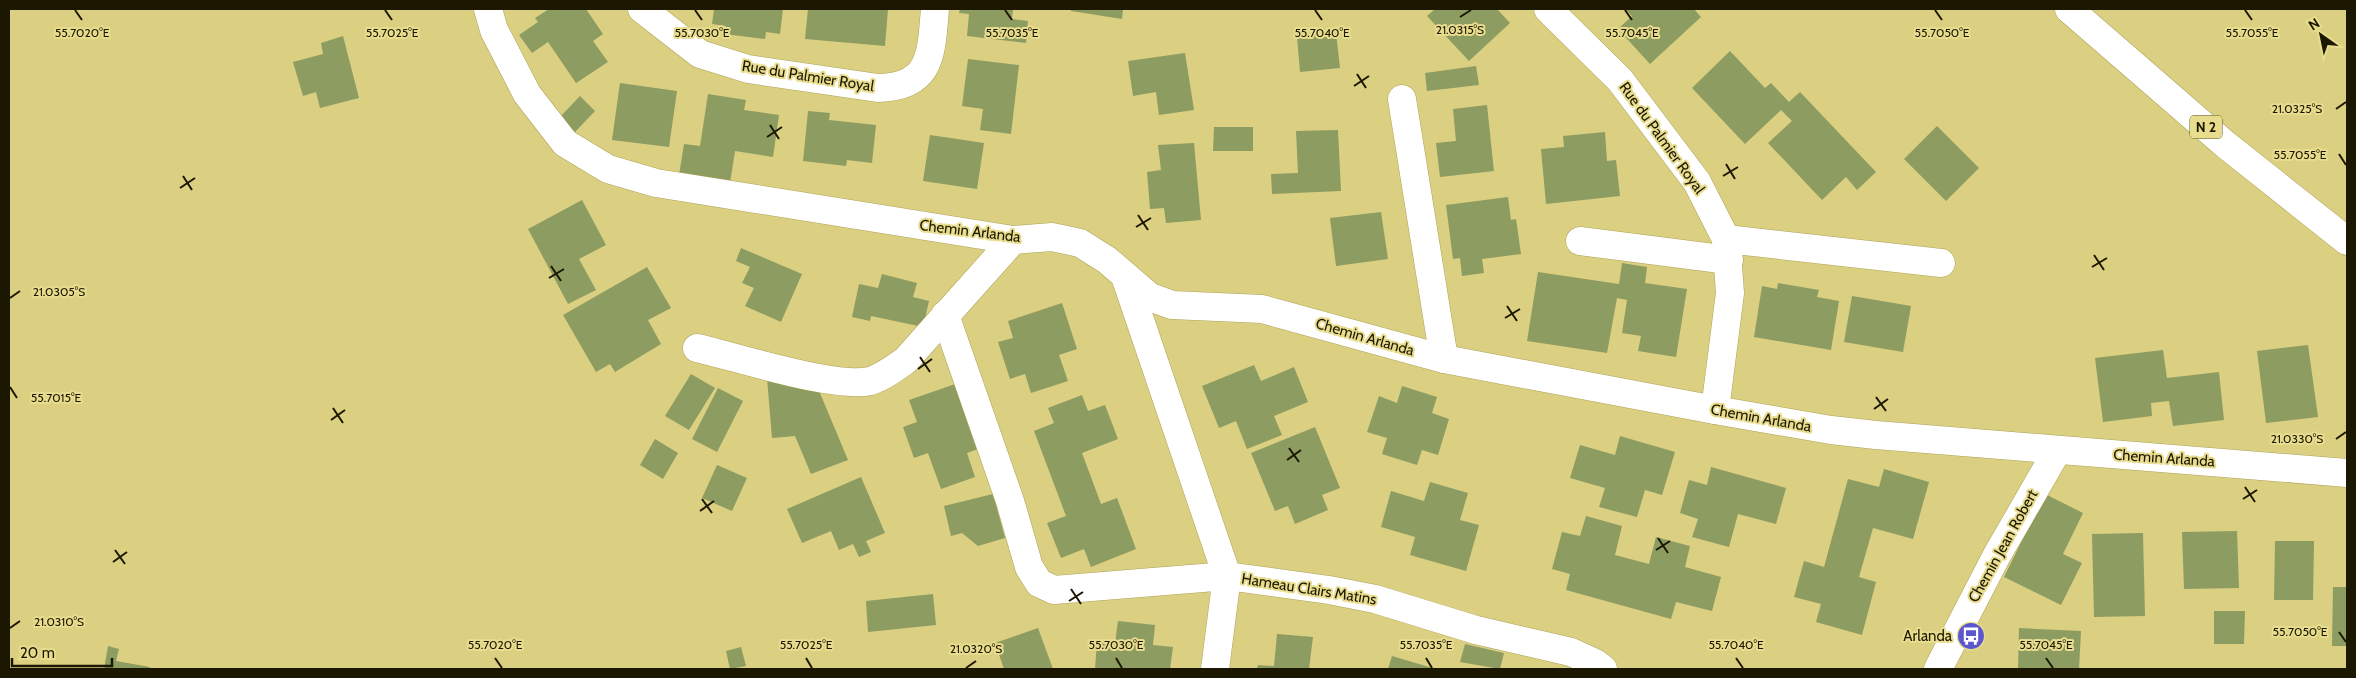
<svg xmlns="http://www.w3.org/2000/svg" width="2356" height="678" font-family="Cabin,sans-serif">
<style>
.building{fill:#8d9c61}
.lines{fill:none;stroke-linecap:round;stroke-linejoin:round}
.minor-casing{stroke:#afa357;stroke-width:29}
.trunk-casing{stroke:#afa357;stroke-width:29}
.minor{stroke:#fff;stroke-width:28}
.trunk{stroke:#fff;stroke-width:28}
.ticks{fill:none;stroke:#1c1700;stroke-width:2}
.labels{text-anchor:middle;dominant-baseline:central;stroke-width:4;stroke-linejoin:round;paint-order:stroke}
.shield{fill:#e8dc8e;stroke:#59522b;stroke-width:1}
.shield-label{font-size:14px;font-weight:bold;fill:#1c1700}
.street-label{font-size:15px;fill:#1c1700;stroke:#e8dc8e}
.poi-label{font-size:15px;fill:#1c1700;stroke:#e8dc8e;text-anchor:end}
.ticks-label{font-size:12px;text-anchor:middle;fill:#1c1700;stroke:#e8dc8e;stroke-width:4;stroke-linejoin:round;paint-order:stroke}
</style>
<rect width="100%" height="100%" fill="#dbcf82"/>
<g class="building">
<polygon points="549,9 586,9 603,34 593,41 608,62 576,83 548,42 532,53 519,35 538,22 535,18"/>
<polygon points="714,9 783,9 780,34 766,32 765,39 725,34 726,26 712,24"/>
<polygon points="808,9 888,9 885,46 805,39"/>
<polygon points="960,9 1013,9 1012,19 1028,21 1026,43 967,36 969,14 959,13"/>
<polygon points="1071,9 1123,9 1122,19 1071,11"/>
<polygon points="1435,9 1497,9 1510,23 1469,61 1427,16"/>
<polygon points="1625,9 1694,9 1701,17 1650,64 1618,29 1632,16"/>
<polygon points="1336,33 1340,68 1300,72 1297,37"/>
<polygon points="343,36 359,98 320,108 316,92 303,96 293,62 323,54 321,43"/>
<polygon points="1730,51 1765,88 1771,83 1789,102 1800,92 1876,172 1857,190 1846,177 1822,200 1768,143 1792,121 1781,110 1745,144 1692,88"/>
<polygon points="1185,53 1194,110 1159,115 1156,92 1133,96 1128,61"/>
<polygon points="968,59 1019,65 1011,134 980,130 983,109 962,106"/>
<polygon points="1476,66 1479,85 1427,91 1425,73"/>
<polygon points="620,83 677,91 669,147 612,140"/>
<polygon points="708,94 746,100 744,110 779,115 773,157 735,151 730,183 679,175 684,144 700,146"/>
<polygon points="580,96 595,111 575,132 560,117"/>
<polygon points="1487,105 1494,171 1440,177 1436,143 1456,141 1453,109"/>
<polygon points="808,111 830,113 829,120 876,125 872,163 847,160 846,166 803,161"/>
<polygon points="1937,126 1979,168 1946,201 1904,159"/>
<polygon points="1214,127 1253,127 1253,151 1213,151"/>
<polygon points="1338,130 1341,191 1272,194 1271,174 1298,173 1296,131"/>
<polygon points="1605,132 1607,161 1616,160 1620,196 1546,204 1541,149 1564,147 1563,136"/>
<polygon points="930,135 984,143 977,189 923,181"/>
<polygon points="1194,143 1201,220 1166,223 1164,208 1150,209 1147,172 1161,170 1158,145"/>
<polygon points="1508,197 1511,220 1516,219 1521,254 1482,259 1484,273 1462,276 1460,258 1453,259 1446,205"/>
<polygon points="582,200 606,245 579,259 596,290 568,304 528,229"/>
<polygon points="1381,212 1388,259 1336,266 1330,218"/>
<polygon points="741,248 802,274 781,322 745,306 754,288 742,283 750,267 736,261"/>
<polygon points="1622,263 1647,267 1645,283 1687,289 1676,357 1638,351 1641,336 1622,333 1627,300 1617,298 1607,353 1527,341 1538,272 1619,284"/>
<polygon points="647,267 671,308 648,320 661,344 615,372 610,364 596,372 563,315"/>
<polygon points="882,274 917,283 913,297 929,301 923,327 871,316 870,321 852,317 859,284 878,288"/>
<polygon points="1778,283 1819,290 1817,297 1839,301 1831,350 1754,337 1762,286 1777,289"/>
<polygon points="1852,296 1911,306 1903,352 1844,342"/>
<polygon points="1062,303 1077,349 1059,355 1068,381 1031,393 1025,374 1010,379 998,342 1013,338 1008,321"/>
<polygon points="2308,345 2318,417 2266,423 2257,351"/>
<polygon points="2163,350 2167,378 2219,372 2224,420 2173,426 2169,401 2151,403 2152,416 2103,422 2095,358"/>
<polygon points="1254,365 1261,381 1294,367 1308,402 1274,416 1282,435 1247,449 1236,421 1219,428 1202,386"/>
<polygon points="691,374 715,388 689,430 665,416"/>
<polygon points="767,378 817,386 848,460 811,474 795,436 772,438"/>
<polygon points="961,382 984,447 967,453 975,477 941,489 928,453 914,458 903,427 917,422 909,400"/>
<polygon points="1402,386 1437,397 1432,413 1449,419 1438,455 1422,450 1417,465 1382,454 1387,438 1367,432 1379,396 1397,403"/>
<polygon points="718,388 743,401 717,452 692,439"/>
<polygon points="1082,395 1088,411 1105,405 1118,439 1082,453 1101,504 1117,498 1136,549 1091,567 1084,549 1061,558 1047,523 1066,516 1034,431 1054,423 1048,408"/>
<polygon points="1315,427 1340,488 1322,495 1328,510 1295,524 1288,506 1275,511 1251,453"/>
<polygon points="1620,436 1675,452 1662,495 1645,490 1637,517 1599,507 1605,488 1570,478 1580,445 1615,455"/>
<polygon points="655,439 678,453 663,479 640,465"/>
<polygon points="717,465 747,478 732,511 702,498"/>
<polygon points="1711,467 1786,488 1776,524 1738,514 1729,547 1692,537 1698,519 1680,513 1689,480 1707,485"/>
<polygon points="1884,469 1929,482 1913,539 1873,528 1859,577 1876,582 1862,635 1816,622 1821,604 1794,597 1804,561 1824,567 1848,479 1879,487"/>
<polygon points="861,477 885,533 866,541 871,552 859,557 853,544 839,550 831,531 802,543 787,509"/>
<polygon points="1430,482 1468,493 1460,520 1479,525 1466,571 1410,555 1415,537 1381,527 1391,491 1424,501"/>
<polygon points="993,494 1005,538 978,546 962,533 951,536 944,506"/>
<polygon points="2045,494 2083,513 2063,554 2082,563 2061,605 2004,577"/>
<polygon points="1586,516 1622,526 1615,555 1649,564 1656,537 1690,546 1685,567 1721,577 1712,611 1676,602 1671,619 1566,590 1570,574 1552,569 1562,532 1580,536"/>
<polygon points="2237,531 2239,588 2184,589 2182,532"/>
<polygon points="2143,533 2145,616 2094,617 2092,534"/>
<polygon points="2275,541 2314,541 2313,600 2274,600"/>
<polygon points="2333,587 2347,587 2347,646 2332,646"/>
<polygon points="933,594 936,625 868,632 866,601"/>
<polygon points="2214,611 2245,611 2244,644 2214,644"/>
<polygon points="1118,621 1155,625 1153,645 1173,647 1170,669 1095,669 1097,641 1115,643"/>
<polygon points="1038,628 1053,669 1004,669 995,643"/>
<polygon points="2019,628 2081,631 2079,669 2018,669"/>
<polygon points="1277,634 1313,637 1309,669 1257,669 1258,665 1274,666"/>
<polygon points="1465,644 1504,653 1500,669 1460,662"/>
<polygon points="108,646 119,649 116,661 150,667 149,669 104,669"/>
<polygon points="741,647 746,666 730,669 726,651"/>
<polygon points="1392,656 1436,669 1388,669"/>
</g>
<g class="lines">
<g class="minor-casing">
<g id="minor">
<polyline points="488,9 494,30 527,94 565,143 608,169 656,183 1013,240 1052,237 1080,243 1107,260 1150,297 1172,305 1262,309 1444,359 1715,410 1831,430 1876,435 2347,473"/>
<path d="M642,9L700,54L748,69L878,88C933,87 931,52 935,9"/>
<polyline points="1548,9 1620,80 1697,182 1726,239 1730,293 1715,410"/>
<polyline points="1402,99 1444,359"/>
<polyline points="1726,239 1941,263"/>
<polyline points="1580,241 1729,260"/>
<polyline points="1126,279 1227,576 1215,669"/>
<polyline points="945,315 1010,501 1029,567 1039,583 1054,590 1227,576 1329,590 1375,599 1476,630 1571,652 1595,663 1603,669"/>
<path d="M697,348C736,357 835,389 870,381C883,377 895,368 906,360L1013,240"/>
<polyline points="1938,669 1997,555 2057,451"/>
</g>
</g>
<g class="trunk-casing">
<polyline id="trunk" points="2069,9 2226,145 2347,241"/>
</g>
<use href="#minor" class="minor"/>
<use href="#trunk" class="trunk"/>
</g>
<path class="ticks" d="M75,10L82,20M385,10L392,20M695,10L702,20M1005,10L1012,20M1315,10L1322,20M1625,10L1632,20M1935,10L1942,20M2245,10L2252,20M1460,17L1471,10M1357,74L1366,88M1354,86L1369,76M2336,109L2346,102M770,125L779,139M767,137L782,127M2339,154L2346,165M1726,164L1735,179M183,176L192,190M1723,176L1738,167M180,188L195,178M1138,215L1148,230M1136,227L1151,218M2094,255L2104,270M551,266L561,281M2092,267L2107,258M549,278L564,269M10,298L20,291M1507,306L1517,321M1505,318L1520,309M920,357L930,372M918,369L932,359M10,387L17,398M1876,397L1886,411M333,408L343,423M1874,409L1888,399M331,420L345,410M2336,439L2346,432M1289,448L1299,462M1287,460L1301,450M2245,487L2255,502M702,499L712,513M2243,499L2257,490M700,511L714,501M1658,538L1668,553M115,550L125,564M1656,550L1670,541M113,562L127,552M1071,589L1081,604M1069,601L1083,592M10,628L20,621M2339,632L2346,642M495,658L502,668M806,658L812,668M1116,658L1122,668M1426,658L1432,668M1736,658L1743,668M2046,658L2053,668M966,668L976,661"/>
<defs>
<g id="bus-disc" transform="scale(1.4375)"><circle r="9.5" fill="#5c56ce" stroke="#e8dc8e"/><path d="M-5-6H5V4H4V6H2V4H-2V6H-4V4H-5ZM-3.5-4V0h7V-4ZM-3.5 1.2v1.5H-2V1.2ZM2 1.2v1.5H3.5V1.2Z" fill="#fff"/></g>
</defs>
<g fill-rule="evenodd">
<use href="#bus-disc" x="1971" y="636"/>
</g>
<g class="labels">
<rect class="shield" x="2190" y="115.5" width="32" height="23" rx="4"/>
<g class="shield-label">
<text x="2206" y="127">N 2</text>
</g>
<g class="street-label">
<text transform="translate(808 76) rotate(9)">Rue du Palmier Royal</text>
<text transform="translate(1662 138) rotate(54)">Rue du Palmier Royal</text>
<text transform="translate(970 231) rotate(7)">Chemin Arlanda</text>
<text transform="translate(1365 337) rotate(16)">Chemin Arlanda</text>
<text transform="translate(1761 418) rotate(10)">Chemin Arlanda</text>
<text transform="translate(2164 458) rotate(4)">Chemin Arlanda</text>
<text transform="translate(2003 546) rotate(-61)">Chemin Jean Robert</text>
<text transform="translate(1309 589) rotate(9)">Hameau Clairs Matins</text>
</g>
<g class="poi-label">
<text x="1952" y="636">Arlanda</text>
</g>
</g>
<g class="ticks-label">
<text x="1460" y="34">21.0315°S</text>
<text x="2252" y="37">55.7055°E</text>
<text x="82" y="37">55.7020°E</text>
<text x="392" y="37">55.7025°E</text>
<text x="702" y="37">55.7030°E</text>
<text x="1012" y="37">55.7035°E</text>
<text x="1322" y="37">55.7040°E</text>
<text x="1632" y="37">55.7045°E</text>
<text x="1942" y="37">55.7050°E</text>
<text x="2297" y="113">21.0325°S</text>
<text x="2300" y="159">55.7055°E</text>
<text x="59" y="296">21.0305°S</text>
<text x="56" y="402">55.7015°E</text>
<text x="2297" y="443">21.0330°S</text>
<text x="59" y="626">21.0310°S</text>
<text x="2300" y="636">55.7050°E</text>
<text x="495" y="649">55.7020°E</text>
<text x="806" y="649">55.7025°E</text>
<text x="1116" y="649">55.7030°E</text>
<text x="1426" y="649">55.7035°E</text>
<text x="1736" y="649">55.7040°E</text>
<text x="2046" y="649">55.7045°E</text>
<text x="976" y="653">21.0320°S</text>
</g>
<rect width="2356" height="678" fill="none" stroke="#1c1700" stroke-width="20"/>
<g transform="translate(2321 35) rotate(327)" stroke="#e8dc8e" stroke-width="4" paint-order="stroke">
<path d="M0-4L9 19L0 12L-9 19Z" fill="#1c1700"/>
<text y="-8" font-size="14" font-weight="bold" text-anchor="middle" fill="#1c1700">N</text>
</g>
<path d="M12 658v8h100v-8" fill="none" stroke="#1c1700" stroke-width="2.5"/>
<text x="20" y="658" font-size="15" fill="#1c1700" stroke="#e8dc8e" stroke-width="4" paint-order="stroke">20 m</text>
</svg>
